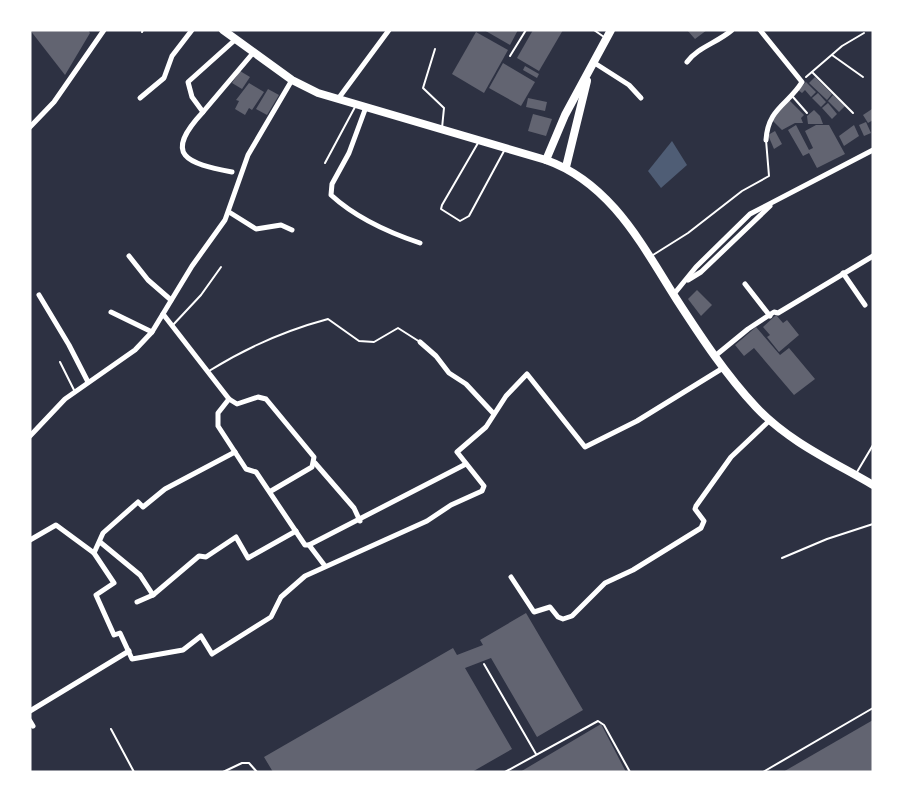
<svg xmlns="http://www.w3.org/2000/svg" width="903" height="802" font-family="Karla,sans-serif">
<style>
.water{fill:#4f5d75}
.building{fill:#626471}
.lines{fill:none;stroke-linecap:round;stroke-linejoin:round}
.path{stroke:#fff;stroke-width:2}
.service{stroke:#fff;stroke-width:2}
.minor{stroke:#fff;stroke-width:5}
.primary{stroke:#fff;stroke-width:8}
.trunk{stroke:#fff;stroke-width:8}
</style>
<rect width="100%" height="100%" fill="#2d3142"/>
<polygon class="water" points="672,141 687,165 661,188 648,171"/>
<g class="building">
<polygon points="30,30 88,30 90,33 65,75"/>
<polygon points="484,30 518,30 510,45"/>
<polygon points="533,30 563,30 539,71 517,58"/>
<polygon points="687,30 707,30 695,39"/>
<polygon points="476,32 508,50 484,93 452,74"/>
<polygon points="503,63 535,82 521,106 489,88"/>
<polygon points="525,66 539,74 537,78 523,70"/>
<polygon points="240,71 250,77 242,89 232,83"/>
<polygon points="815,77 832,94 827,100 809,83"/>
<polygon points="806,82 816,92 811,97 805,90 802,93 798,90"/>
<polygon points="249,83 264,92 252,110 249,108 245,115 235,109 239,101 236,100"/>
<polygon points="268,89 279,95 267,115 256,109"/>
<polygon points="818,93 826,102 821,107 812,98"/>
<polygon points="833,95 845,106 839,112 828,101"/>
<polygon points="528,98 547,102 545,111 526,107"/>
<polygon points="788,99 804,115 801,118 803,123 795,123 782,130 771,119"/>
<polygon points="828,103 837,114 832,119 822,108"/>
<polygon points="872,109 873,120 868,123 863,115"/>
<polygon points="814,110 820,116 823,124 808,124 807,116"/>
<polygon points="533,114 552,119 546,136 528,131"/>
<polygon points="866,122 871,133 864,136 859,125"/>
<polygon points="796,125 809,150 813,148 805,131 816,125 829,125 845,154 817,168 809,153 803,156 788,130"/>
<polygon points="854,125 859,136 844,146 839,136"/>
<polygon points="775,131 782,144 774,149 768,135"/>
<polygon points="697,290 712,305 701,316 688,299"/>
<polygon points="776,315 783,323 787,320 799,335 779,352 767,337 770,335 763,327"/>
<polygon points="756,327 780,355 789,348 815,379 794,395 754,348 744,356 735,345"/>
<polygon points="526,613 583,710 537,737 491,658 465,668 512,749 472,772 273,772 264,757 453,648 457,655 483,645 480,640"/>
<polygon points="873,720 873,772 783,772"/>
<polygon points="601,724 626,772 520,772"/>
</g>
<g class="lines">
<g class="path">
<polyline points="832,55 863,77"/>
<polyline points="812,72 853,113"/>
<polyline points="806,77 842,46 864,33"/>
</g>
<g class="service">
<polyline points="594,30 604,37"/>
<polyline points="142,32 143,30"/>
<polyline points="435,49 423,88 444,108 442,128"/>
<polyline points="510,56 526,30"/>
<polyline points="793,97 807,113"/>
<polyline points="478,143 442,205 441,209 460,221 469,216 504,151"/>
<polyline points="325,163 355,107"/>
<polyline points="653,255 688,233 742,191 769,176 766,140"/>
<polyline points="172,326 201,295 221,267"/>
<polyline points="60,362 75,392"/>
<path d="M209,371C244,349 287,330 328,319L359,341L374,342L398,328L420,342"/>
<polyline points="857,472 873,445"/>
<polyline points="782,558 827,539 873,524"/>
<polyline points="484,664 536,754"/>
<polyline points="111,729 134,772"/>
<polyline points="223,772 242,763 249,763 257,772"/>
<polyline points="505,772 598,721 604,725 630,772"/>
<polyline points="763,772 873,708"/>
</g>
<g class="minor">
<path d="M760,30L802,82C788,105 768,108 766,140"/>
<polyline points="593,62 629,85 641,98"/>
<path d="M687,62C698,47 717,43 732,30"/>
<polyline points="140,98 164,78 172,56 192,30"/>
<polyline points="338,99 389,30"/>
<path d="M366,107L349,153L332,184L331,195C356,218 387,232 420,243"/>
<polyline points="203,112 253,53"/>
<polyline points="30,127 54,102 104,30"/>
<path d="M232,172C187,163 162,156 203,112L192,97L188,82L236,39"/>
<polyline points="229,212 256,229 281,225 292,230"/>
<polyline points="129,256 148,280 171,300"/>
<polyline points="843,273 865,305"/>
<polyline points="688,280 701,272 770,206"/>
<polyline points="745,284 770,316"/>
<polyline points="674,294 696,267 750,214 873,150"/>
<polyline points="39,295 69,345 88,382"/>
<polyline points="111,312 152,332"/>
<polyline points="163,314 229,399 237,404 258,397 266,399 314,457 312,467 271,491"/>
<polyline points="420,342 436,356 449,373 466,384 493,413"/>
<polyline points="715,356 748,329 774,312 778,313 873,256"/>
<polyline points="229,399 218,413 218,426 246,469 256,472 305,545 309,545 325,566"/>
<polyline points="30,436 65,399 135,350 152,332 192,266 225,220 248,155 292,80"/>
<polyline points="315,463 354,508 360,521"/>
<polyline points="30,540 56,525 94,553 114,583 96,595 114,635 120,633 132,659 183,650 201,636 212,654 271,617 281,597 305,576 427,521 451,505 482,491 484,486 457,452 486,427 506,396 527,374 585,447 637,421 723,368"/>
<polyline points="100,542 140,575 153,595"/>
<polyline points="309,545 466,464"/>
<polyline points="94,553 103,533 138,502 143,507 165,489 235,452"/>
<polyline points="511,577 534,612 550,607 558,617 563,619 572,616 605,583 633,570 701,528 704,521 695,509 696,506 731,457 770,420"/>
<polyline points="137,602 153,595 199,556 206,557 236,537 248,558 296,531"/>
<polyline points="30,711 129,651"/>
<polyline points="30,721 33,726"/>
</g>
<g class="primary">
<polyline points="546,160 565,115 611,30"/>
<polyline points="566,167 587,81"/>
</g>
<path class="trunk" d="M223,30L292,80L318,93L546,160C611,183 642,245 677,300C701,337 726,375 756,407C789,442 832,461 873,485"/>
</g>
<rect width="903" height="802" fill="none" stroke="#ffffff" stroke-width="63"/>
</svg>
